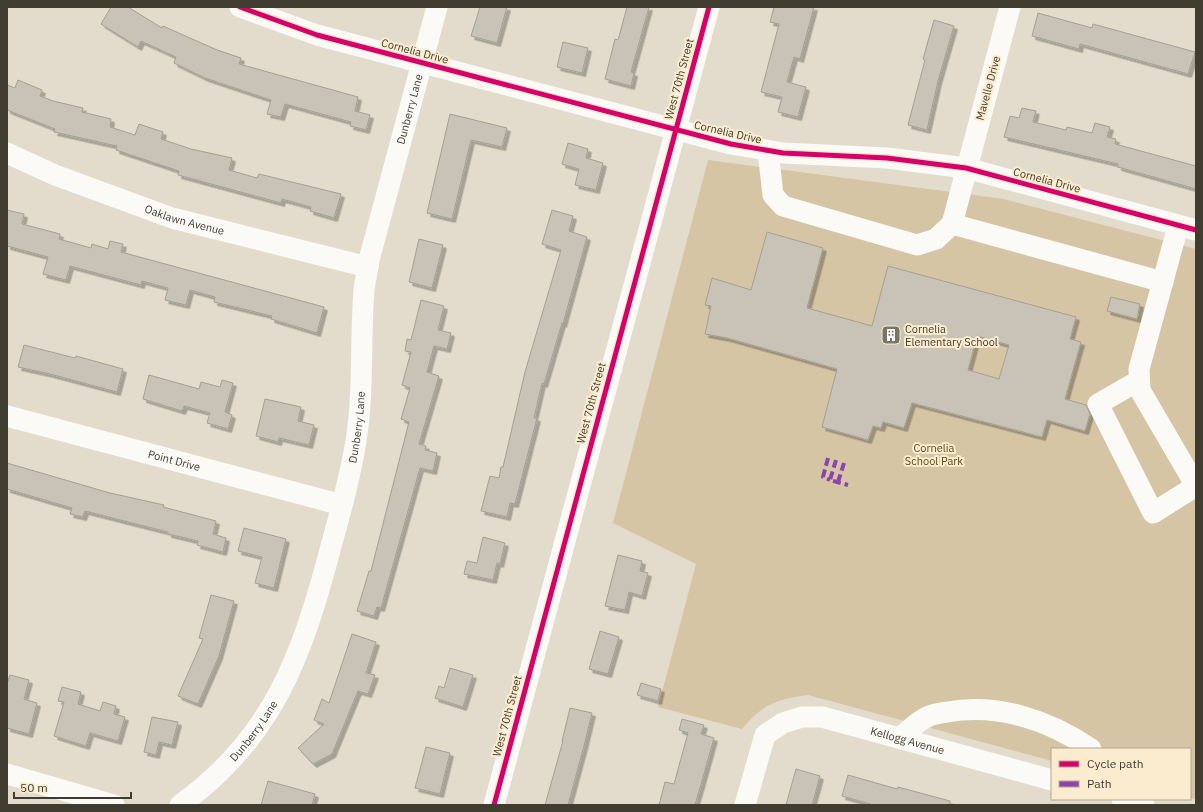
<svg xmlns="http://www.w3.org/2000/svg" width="1203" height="812" font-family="'IBM Plex Sans',sans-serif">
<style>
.green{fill:#d5c5a5}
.building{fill:#c9c3b7;stroke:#a49f93;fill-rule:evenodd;filter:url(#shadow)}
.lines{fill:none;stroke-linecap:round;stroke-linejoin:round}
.minor{stroke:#fbfaf7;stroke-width:21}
.quiet{stroke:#8e44ad;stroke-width:4;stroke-dasharray:8 4;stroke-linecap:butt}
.cycleway-casing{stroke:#fbeccf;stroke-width:8}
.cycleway{stroke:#d6006c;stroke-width:5}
.labels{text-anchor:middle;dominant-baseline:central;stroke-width:4;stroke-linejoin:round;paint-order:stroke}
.street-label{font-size:11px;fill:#413c30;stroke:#fbeccf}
.poi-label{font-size:11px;fill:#413c30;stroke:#fbeccf;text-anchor:start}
.park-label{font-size:11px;fill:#5d4715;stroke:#fbeccf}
</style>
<defs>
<filter id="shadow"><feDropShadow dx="3.5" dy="3.5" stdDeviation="0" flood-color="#0004"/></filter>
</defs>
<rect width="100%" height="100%" fill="#e3dccc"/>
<path class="green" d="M708,160L1004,199L1196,249V799L1190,798V749H1052V761L808,695C777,699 761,705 742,729L658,707L696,564L613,523Z"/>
<g class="building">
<polygon points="111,7 128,7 162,28 163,26 217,50 241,58 239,64 358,97 355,111 370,115 366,130 350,126 351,122 285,104 281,117 267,114 271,100 205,78 174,63 176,57 141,41 138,47 101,24"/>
<polygon points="480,7 507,7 497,43 471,36"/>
<polygon points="627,7 649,7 631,72 634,73 631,86 605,79 615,39 618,40"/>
<polygon points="774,7 814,7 800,59 794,57 787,82 806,87 798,117 778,112 782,97 761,92 779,24 770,22"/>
<polygon points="1038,13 1092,28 1093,24 1195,52 1188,74 1080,44 1079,49 1032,36"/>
<polygon points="934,20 954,26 938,81 927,130 908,125 925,60 923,59"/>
<polygon points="563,42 588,48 582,73 557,67"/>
<polygon points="18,80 42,90 40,96 53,101 83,108 82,112 111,119 110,127 135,135 139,124 163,132 161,139 191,149 232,158 229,170 257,178 259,174 341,194 334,218 310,211 311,207 282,199 281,203 178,175 179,171 116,150 117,146 54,132 55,129 7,110 7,85 15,88"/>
<polygon points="1022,108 1036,111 1033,122 1066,130 1067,127 1092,133 1095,123 1110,127 1107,137 1116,139 1115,144 1196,166 1196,189 1118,167 1118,164 1004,137 1010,116 1019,118"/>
<polygon points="450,114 507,128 502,147 471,140 452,219 427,213"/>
<polygon points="568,143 588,149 586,158 603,163 596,190 575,185 579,169 562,164"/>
<polygon points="7,210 24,214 22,224 60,234 59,239 91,248 92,244 108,249 110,241 123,244 121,252 324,307 317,333 271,319 272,316 214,302 215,297 190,290 186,305 165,300 168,288 142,281 141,285 70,266 66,280 43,274 48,257 7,246"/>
<polygon points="552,210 573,216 569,231 587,237 563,324 562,323 544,384 542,383 534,418 537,418 515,504 510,503 507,517 481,511 490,476 499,478 501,467 503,467 525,372 561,250 542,244"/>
<path d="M767,232L823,248L807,308L872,326L888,266L1076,317L1070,339L1081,342L1065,399L1086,405L1090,414L1085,431L1047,420L1042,437L912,403L904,428L883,422L881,428L873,426L868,440L822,427L837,369L727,338L705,334L711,306L705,305L712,278L751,290ZM977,336L1009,345L999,379L968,370Z"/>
<polygon points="419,239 443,245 432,288 409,282"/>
<polygon points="1111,297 1140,304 1137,319 1107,311"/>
<polygon points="421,300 444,306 438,330 451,333 447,349 434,346 427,372 439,376 419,444 426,446 425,450 437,453 433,471 420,468 381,608 377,607 374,616 357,611 369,571 371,571 409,422 401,419 410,388 402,385 411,352 405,351 407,339 411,340"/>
<polygon points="24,345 75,358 76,356 123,369 117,392 50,374 18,367"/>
<polygon points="149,375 199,389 201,382 220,387 222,380 233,383 225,412 232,415 228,429 207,423 210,413 184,406 182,411 143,399"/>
<polygon points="265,399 301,407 298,421 314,425 309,445 279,438 278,442 256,436"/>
<polygon points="7,463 110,493 164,505 163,507 216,521 213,534 226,538 223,552 197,545 198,541 168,534 168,532 85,511 83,517 70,514 72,508 7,489"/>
<polygon points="244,528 286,539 274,588 255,583 262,557 238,551"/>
<polygon points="483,537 505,543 500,564 497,563 493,580 464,574 467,561 477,563"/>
<polygon points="618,555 642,561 640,571 648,573 642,596 629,592 625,610 605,606"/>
<polygon points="211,595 234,601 219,656 198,704 178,696 203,639 199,638"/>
<polygon points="600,631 619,637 608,674 589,669"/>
<polygon points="352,634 376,642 366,673 375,675 368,694 358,691 332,754 313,764 298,748 324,724 314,720 322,699 329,703"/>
<polygon points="450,668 473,675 463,707 435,698 439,686 444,688"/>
<polygon points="10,675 29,680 24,699 37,703 29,734 7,728 7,684"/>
<polygon points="641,683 661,689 658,701 637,695"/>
<polygon points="62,687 81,692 78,704 100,711 103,702 116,706 114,714 125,717 118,741 90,733 86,746 54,736 64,702 58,701"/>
<polygon points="570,708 592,713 584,746 568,805 545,805 563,741 562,741"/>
<polygon points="152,717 178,722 172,745 159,742 156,755 144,752"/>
<polygon points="682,719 704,725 701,734 714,738 702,781 695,805 659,805 665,782 674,784 688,733 679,730"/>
<polygon points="426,747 450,753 440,794 415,788"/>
<polygon points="796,769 820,776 812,805 786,805"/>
<polygon points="848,775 897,789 898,787 950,801 950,805 874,805 842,796"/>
<polygon points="268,781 315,794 312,805 261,805"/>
</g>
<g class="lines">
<g class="minor">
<polyline points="240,7 317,35 731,144 783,153 887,158 966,168 1196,230"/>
<polyline points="1010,7 952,224 1163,282"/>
<polyline points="768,151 773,195 783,206 917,245 936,239 952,224"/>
<path id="s1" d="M7,153L55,175L172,218L368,267"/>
<polyline points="1138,381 1098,404 1153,513 1196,486 1140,390 1139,369 1178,226"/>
<path id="s2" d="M7,416L342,505"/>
<path d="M900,738C908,731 919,720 929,716C934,714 941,713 947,712C998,703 1049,720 1091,749"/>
<polyline points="7,774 114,805"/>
<polyline points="1122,799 1144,805"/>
<path id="s3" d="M180,805C273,738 302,656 330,550C340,514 350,478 356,441C364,391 360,340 364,290C365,280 368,270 369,260L437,7"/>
<polyline points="494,805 709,7"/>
<path id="s4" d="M745,805L765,735L783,723L802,717H822L1052,780"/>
</g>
<g class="quiet">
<polyline points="828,458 823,477 830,480"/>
<polyline points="836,460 830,480 848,485"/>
<polyline points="838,482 844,463"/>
</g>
<g class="cycleway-casing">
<g id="cycleway">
<polyline points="240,7 317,35 731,144 783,153 887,158 966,168 1196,230"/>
<polyline points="494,805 709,7"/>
</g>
</g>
<use href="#cycleway" class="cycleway"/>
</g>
<defs>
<g id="building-square" transform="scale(1)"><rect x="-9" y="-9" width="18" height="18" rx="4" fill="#7a7467" stroke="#fbeccf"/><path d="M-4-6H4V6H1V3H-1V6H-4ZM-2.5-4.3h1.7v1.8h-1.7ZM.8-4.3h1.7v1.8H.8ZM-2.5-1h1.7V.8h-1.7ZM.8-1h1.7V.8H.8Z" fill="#fff"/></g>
</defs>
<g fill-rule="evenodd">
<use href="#building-square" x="891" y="335"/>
</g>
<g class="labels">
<g class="street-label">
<text transform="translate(415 51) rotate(15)">Cornelia Drive</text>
<text transform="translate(679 79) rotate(-75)">West 70th Street</text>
<text transform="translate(988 88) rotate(-75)">Mavelle Drive</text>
<text stroke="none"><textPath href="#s3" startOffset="753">Dunberry Lane</textPath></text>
<text transform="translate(728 132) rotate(13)">Cornelia Drive</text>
<text transform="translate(1047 180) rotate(15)">Cornelia Drive</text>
<text stroke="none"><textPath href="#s1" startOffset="190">Oaklawn Avenue</textPath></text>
<text transform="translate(591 403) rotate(-75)">West 70th Street</text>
<text stroke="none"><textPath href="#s3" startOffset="429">Dunberry Lane</textPath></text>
<text stroke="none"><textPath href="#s2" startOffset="173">Point Drive</textPath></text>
<text transform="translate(507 716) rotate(-75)">West 70th Street</text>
<text stroke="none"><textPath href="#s3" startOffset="105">Dunberry Lane</textPath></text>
<text stroke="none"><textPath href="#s4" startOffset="223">Kellogg Avenue</textPath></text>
</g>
<g class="poi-label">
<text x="905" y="329">Cornelia<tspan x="905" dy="13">Elementary School</tspan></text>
</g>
<g class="park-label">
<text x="934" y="448">Cornelia<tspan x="934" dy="13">School Park</tspan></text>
</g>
</g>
<rect width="1203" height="812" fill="none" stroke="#413c30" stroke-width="16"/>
<rect x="1051" y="748" width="140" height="52" fill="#fbeccf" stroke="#b1a68f"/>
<rect x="1059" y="761" width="20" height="6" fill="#d6006c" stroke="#b1a68f"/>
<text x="1087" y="768" font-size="12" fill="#413c30">Cycle path</text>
<rect x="1059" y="781" width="20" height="6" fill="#8e44ad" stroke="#b1a68f"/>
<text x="1087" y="788" font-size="12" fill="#413c30">Path</text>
<path d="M14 792v6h117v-6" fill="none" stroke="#413c30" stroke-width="2"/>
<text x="20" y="792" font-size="12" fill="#413c30" stroke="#fbeccf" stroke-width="3" paint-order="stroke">50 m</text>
</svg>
